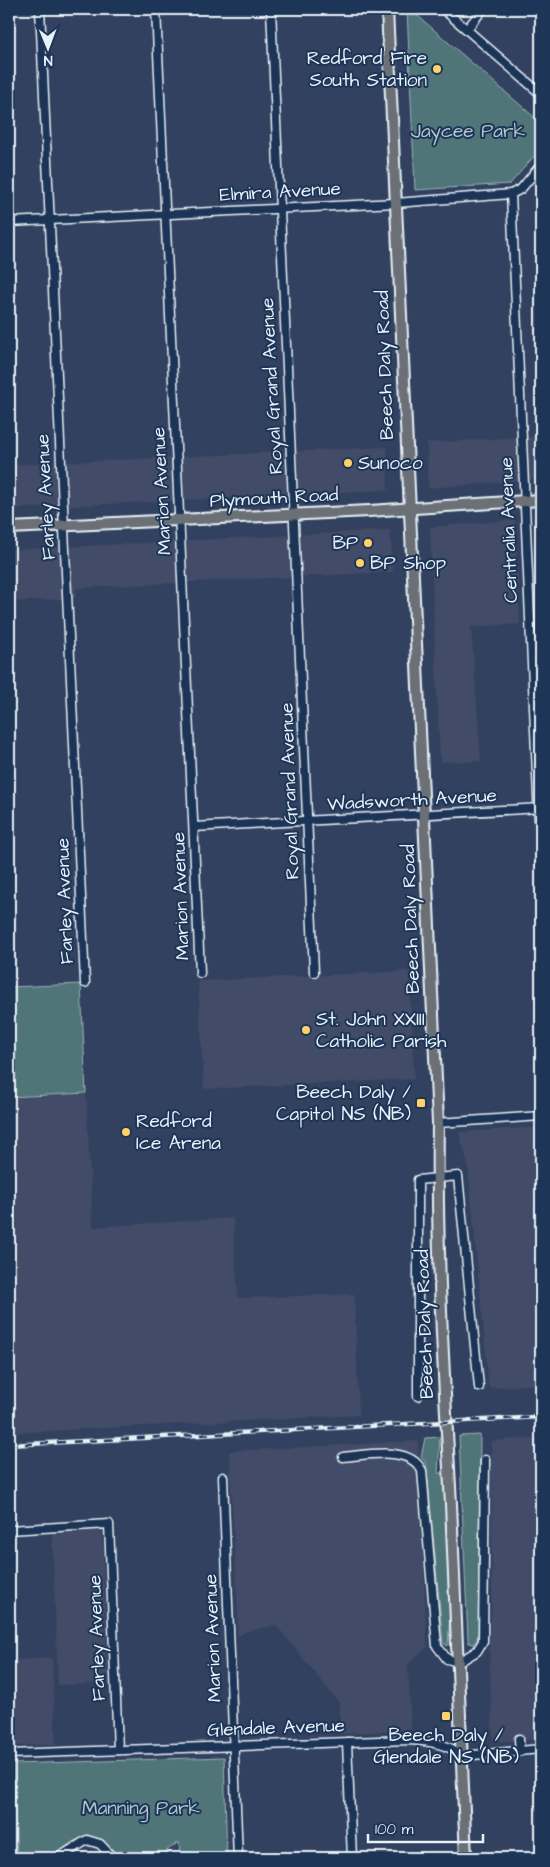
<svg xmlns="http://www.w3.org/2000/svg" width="550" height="1867" font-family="'Architects Daughter',sans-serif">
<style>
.built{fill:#434c67}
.green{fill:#4f7578;stroke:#9cb3b8}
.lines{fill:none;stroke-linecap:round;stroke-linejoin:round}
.minor-casing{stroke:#e8f1f8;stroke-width:11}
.major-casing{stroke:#e8f1f8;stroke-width:14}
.minor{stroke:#1d3557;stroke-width:8}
.major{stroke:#6b6f75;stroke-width:10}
.rail-casing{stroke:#e8f1f8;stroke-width:4.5}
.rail{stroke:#1d3557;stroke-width:2.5;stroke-dasharray:8;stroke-linecap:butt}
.poi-dot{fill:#ffd166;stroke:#1d3557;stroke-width:2}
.labels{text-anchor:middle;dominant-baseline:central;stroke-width:4;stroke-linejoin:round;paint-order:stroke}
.poi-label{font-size:19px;fill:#e8f1f8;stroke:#1d3557;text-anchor:start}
.park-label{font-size:19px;fill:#b2c6cb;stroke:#1d3557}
.street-label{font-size:19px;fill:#e8f1f8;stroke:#1d3557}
</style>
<rect width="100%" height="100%" fill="#32415f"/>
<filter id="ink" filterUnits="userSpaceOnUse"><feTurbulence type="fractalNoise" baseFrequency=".02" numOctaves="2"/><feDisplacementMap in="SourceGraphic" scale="10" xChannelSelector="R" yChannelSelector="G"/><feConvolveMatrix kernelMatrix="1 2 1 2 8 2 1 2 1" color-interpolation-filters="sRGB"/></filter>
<g filter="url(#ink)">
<g class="built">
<polygon points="541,436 541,479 428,488 427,443"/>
<polygon points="387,447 388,490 9,509 9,465"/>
<polygon points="541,518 541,563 536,563 533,519"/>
<polygon points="515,520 520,624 471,627 481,761 440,762 430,527"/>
<polygon points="390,530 393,572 76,588 76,598 9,602 9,550"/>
<polygon points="409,971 414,1079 204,1089 198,981"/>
<polygon points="86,1093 93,1227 233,1218 238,1298 354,1294 359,1415 9,1433 9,1097"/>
<polygon points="541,1127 541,1384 489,1388 468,1165 459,1132"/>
<polygon points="541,1437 541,1739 493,1742 489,1645 492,1593 491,1441"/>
<polygon points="418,1441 427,1647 408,1664 411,1730 340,1734 340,1704 276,1625 245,1632 237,1637 238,1614 229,1451"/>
<polygon points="102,1528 108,1683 58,1685 52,1530"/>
<polygon points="52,1658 56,1744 9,1746 9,1660"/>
</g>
<g class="green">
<polygon points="407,9 410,9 541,123 541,148 510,184 415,190"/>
<polygon points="81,984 86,1093 9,1097 9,987"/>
<polygon points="480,1435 478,1637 474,1644 469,1643 468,1639 459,1436"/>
<polygon points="440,1437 438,1473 444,1474 450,1613 448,1646 443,1643 427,1470 426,1463 421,1457 425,1438"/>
<path d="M224,1757L227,1858H180L179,1842L156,1858H119C95,1827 79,1833 53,1858H17L13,1764Z"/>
</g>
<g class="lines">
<g class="minor-casing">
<g id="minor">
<polyline points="40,9 85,983"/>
<polyline points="156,9 200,973"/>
<polyline points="271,9 314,972"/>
<polyline points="443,9 541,94"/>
<polyline points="467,29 483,9"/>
<polyline points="511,194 541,864"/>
<polyline points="9,222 396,203 511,194 521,189 541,165"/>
<polyline points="194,827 541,808"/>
<polyline points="438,1123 541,1116"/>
<polyline points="418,1396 418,1180 458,1176 479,1387"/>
<path d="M343,1457C366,1455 410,1445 422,1471L437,1646L447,1659L459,1662L477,1651L483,1641L485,1460"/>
<polyline points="223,1477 238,1858"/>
<polyline points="9,1530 109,1524 118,1750"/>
<polyline points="519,1739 520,1751"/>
<polyline points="347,1742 352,1858"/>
<path d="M9,1754L408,1740C428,1741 447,1743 462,1756L541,1749"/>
<polyline points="58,1858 87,1840 100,1844 113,1858"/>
</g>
</g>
<g class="major-casing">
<g id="major">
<path d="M387,9L438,1123C436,1250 444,1378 451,1504C457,1622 462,1740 466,1858"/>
<polyline points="9,528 369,511 541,500"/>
</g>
</g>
<use href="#minor" class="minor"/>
<use href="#major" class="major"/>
<g class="rail-casing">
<polyline id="rail" points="9,1445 541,1417"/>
</g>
<use href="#rail" class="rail"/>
</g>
</g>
<g class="poi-dot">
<circle cx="437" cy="69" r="5"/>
<circle cx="348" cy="463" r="5"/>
<circle cx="368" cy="543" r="5"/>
<circle cx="360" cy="563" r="5"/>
<circle cx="306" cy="1030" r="5"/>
<rect x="416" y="1098" width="10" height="10" rx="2.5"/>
<circle cx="126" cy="1132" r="5"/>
<rect x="441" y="1711" width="10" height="10" rx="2.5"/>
</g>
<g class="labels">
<g class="poi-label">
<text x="427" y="58" text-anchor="end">Redford Fire<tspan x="427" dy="22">South Station</tspan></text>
<text x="358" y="463">Sunoco</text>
<text x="358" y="543" text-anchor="end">BP</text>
<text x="370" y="563">BP Shop</text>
<text x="316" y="1019">St. John XXIII<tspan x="316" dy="22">Catholic Parish</tspan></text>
<text x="411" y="1092" text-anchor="end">Beech Daly /<tspan x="411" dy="22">Capitol NS (NB)</tspan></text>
<text x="136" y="1121">Redford<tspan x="136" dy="22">Ice Arena</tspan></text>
<text x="446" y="1735" text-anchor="middle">Beech Daly /<tspan x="446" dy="22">Glendale NS (NB)</tspan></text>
</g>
<g class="park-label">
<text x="468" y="131">Jaycee Park</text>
<text x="141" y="1808">Manning Park</text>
</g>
<g class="street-label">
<text transform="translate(280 192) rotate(-3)">Elmira Avenue</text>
<text transform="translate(385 365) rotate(-92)">Beech Daly Road</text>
<text transform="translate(272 386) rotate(-93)">Royal Grand Avenue</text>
<text transform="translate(162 491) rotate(-93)">Marion Avenue</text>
<text transform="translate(46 497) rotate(-93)">Farley Avenue</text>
<text transform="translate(274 498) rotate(-3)">Plymouth Road</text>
<text transform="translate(509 530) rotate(-92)">Centralia Avenue</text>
<text transform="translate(290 791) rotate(-92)">Royal Grand Avenue</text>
<text transform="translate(412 800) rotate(-3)">Wadsworth Avenue</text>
<text transform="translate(181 896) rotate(-92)">Marion Avenue</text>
<text transform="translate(65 901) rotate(-92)">Farley Avenue</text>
<text transform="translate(411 919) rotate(-92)">Beech Daly Road</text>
<text transform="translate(425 1324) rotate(-92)">Beech Daly Road</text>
<text transform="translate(97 1638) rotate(-92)">Farley Avenue</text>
<text transform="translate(213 1638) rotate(-92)">Marion Avenue</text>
<text transform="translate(276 1728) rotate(-2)">Glendale Avenue</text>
</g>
</g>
<rect width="550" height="1867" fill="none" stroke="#1d3557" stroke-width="30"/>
<rect x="15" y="15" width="520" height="1837" fill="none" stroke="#e8f1f8" stroke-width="2" filter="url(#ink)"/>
<g transform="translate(48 48) rotate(179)" stroke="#1d3557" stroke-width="4" paint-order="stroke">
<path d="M0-4L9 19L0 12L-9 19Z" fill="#e8f1f8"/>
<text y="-8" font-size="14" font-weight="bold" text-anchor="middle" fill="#e8f1f8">N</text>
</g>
<path d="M368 1834v8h115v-8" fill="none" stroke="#e8f1f8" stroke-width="2.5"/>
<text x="375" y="1834" font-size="15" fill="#e8f1f8" stroke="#1d3557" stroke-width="4" paint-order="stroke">100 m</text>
</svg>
